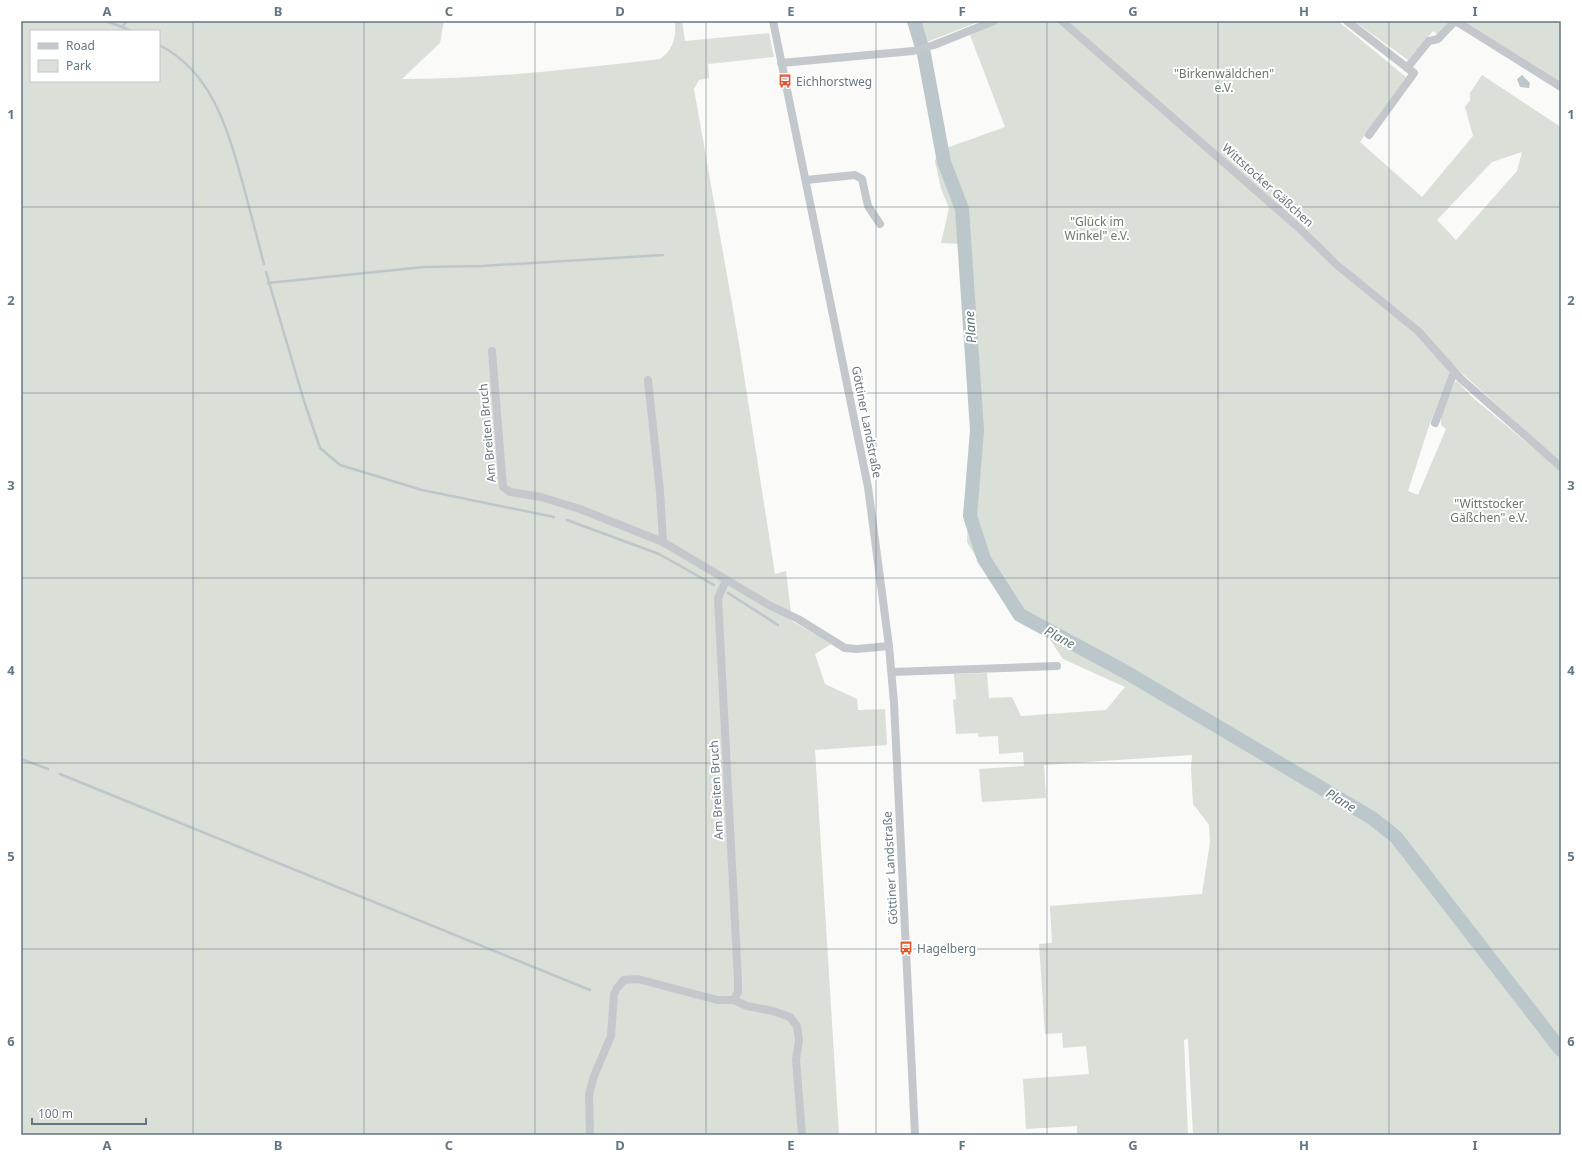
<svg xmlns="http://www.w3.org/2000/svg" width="1582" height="1156" font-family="'Noto Sans',sans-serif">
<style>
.green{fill:#dadfd7;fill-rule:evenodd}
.water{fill:#bbc7cb}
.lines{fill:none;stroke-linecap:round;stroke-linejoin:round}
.stream{stroke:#bbc7cb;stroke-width:2.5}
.river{stroke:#bbc7cb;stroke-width:14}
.minor{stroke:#c3c8cc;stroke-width:8}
.grid{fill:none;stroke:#657683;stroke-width:1;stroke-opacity:0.55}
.labels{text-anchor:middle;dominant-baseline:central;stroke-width:4;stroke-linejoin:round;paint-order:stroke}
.park-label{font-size:12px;fill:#687a64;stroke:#fff}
.poi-label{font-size:12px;fill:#657683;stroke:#fff;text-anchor:start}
.street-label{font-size:12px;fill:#657683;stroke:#fff}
.water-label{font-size:13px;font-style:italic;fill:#60757c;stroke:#fff}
.neatline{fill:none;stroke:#657683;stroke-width:1.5}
.grid-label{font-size:13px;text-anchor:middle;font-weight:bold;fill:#657683}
</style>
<rect width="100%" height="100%" fill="#fafaf8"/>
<g class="green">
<path d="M21,21H444L440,43L402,79C489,79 574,69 660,59C674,49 676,38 675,21H682L685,41L769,33L774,57L708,64L709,78L699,80L694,89L739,343L775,574L786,571L792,621L831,644L815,654L825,684L857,699L858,710L885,709L887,745L815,750L839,1135H21ZM31,31H159V81H31Z"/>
<polygon points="911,21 981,21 919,45"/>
<polygon points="1003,21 1059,21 1415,333 1449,369 1449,375 1428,429 1408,491 1418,495 1446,429 1441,425 1441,416 1455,382 1457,381 1472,397 1561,471 1561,1048 1397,836 1372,818 1396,837 1561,1052 1561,1135 1193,1135 1188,1039 1184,1040 1188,1135 1077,1135 1077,1126 1026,1129 1023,1079 1089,1074 1086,1046 1063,1048 1062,1033 1045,1034 1039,944 1052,943 1050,906 1202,894 1210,842 1209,825 1193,804 1191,769 1192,755 1044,765 1046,798 982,802 979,769 1024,766 1023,752 999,754 998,736 978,737 978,733 956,734 953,700 956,699 954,674 987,673 989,698 1012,697 1021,716 1106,710 1125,687 1063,659 1045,632 1021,617 1015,621 967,542 972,423 969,340 960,244 941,243 949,208 941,189 935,161 938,151 1005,127 970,35"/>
<path d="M1068,21H1338L1406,77L1360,142L1422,197L1473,136L1465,107L1470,100V93L1482,75L1561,127V463L1340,262ZM1522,152L1517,171L1456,240L1437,220L1492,162Z"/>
<polygon points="1354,21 1449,21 1438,35 1433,31 1408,60"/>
<polygon points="1462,21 1561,21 1561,84"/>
</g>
<polygon class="water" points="1522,75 1530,83 1529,88 1520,87 1517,79"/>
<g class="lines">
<g class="stream">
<polyline points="106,21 122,27 127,21"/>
<polyline points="122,27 131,31"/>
<path d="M159,45C213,72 228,131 243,184C250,211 257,237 264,264"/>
<polyline points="266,272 304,401 320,448 340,465 422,490 554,517"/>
<polyline points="268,283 424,267 483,266 663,255"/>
<polyline points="567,520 659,554 714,585"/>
<polyline points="728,593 778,625"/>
<polyline points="21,759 48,769"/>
<polyline points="60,774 590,990"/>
</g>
<polyline class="river" points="914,21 924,54 944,162 962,209 977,430 970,516 984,559 1020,615 1124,671 1372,818 1396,837 1561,1050"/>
<g class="minor">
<polyline points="773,21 868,487 889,646 894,703 915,1135"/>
<polyline points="1062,21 1299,228 1337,265 1418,331 1461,379 1561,467"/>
<polyline points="1347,21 1414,73 1369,135"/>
<polyline points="781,63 913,51 934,45 994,21"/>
<polyline points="1407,68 1429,41 1438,39 1454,22 1459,23 1561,87"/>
<polyline points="806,180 855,175 862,179 868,206 880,224"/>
<polyline points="492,351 503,487 510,492 541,497 580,509 663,542 767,604 798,619 845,648 857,649 889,646"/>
<polyline points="648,380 660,492 663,542"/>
<polyline points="1435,423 1454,372"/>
<polyline points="726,580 718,598 738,980 738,992 734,1000"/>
<polyline points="892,672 1057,666"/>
<polyline points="590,1135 589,1094 594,1076 611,1036 614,994 617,988 624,980 638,979 717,1000 734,1000 747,1006 773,1011 790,1017 797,1026 799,1040 796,1060 802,1135"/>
</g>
</g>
<path class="grid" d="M193,21V1135M364,21V1135M535,21V1135M706,21V1135M876,21V1135M1047,21V1135M1218,21V1135M1389,21V1135M21,207H1561M21,393H1561M21,578H1561M21,763H1561M21,949H1561"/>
<defs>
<g id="bus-bare" transform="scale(1.08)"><path d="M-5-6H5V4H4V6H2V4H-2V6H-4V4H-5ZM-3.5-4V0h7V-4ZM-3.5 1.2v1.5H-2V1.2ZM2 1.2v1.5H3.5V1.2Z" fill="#e4572e" stroke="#fff" stroke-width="2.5" paint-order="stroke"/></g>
</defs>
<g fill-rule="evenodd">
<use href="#bus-bare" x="785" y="81"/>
<use href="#bus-bare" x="906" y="948"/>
</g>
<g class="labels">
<g class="park-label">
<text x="1224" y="73">"Birkenwäldchen"<tspan x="1224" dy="14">e.V.</tspan></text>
<text x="1097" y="221">"Glück im<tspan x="1097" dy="14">Winkel" e.V.</tspan></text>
<text x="1489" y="503">"Wittstocker<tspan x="1489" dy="14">Gäßchen" e.V.</tspan></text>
</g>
<g class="poi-label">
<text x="796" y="81">Eichhorstweg</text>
<text x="917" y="948">Hagelberg</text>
</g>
<g class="street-label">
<text transform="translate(1268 185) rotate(42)">Wittstocker Gäßchen</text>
<text transform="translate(867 422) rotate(79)">Göttiner Landstraße</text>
<text transform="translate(487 433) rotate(-95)">Am Breiten Bruch</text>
<text transform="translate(716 790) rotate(-93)">Am Breiten Bruch</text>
<text transform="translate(890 868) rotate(-93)">Göttiner Landstraße</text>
</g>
<g class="water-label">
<text transform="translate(970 327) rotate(-94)">Plane</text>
<text transform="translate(1060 637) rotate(28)">Plane</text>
<text transform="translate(1341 800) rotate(31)">Plane</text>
</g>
</g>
<rect width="1582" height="1156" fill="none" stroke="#ffffff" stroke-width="44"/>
<rect x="30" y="30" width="130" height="52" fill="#ffffff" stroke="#c1c8cd"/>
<rect x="38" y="43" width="20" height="6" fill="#c3c8cc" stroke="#c1c8cd"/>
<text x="66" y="50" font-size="12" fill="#657683">Road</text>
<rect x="38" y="60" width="20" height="12" fill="#dadfd7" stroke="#c1c8cd"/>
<text x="66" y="70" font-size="12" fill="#657683">Park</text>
<path d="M32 1118v6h114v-6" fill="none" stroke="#657683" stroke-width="2"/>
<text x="38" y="1118" font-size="12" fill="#657683" stroke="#ffffff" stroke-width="3" paint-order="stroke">100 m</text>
<rect x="22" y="22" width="1538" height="1112" class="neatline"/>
<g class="grid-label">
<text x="107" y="16">A</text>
<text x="278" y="16">B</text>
<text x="449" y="16">C</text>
<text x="620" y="16">D</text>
<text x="791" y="16">E</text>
<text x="962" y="16">F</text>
<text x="1133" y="16">G</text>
<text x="1304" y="16">H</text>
<text x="1475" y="16">I</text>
<text x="11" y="119">1</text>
<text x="1571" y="119">1</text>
<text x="11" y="305">2</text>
<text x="1571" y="305">2</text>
<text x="11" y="490">3</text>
<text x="1571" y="490">3</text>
<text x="11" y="675">4</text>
<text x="1571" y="675">4</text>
<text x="11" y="861">5</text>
<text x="1571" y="861">5</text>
<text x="11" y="1046">6</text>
<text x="1571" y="1046">6</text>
<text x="107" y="1150">A</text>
<text x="278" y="1150">B</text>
<text x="449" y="1150">C</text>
<text x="620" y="1150">D</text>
<text x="791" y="1150">E</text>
<text x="962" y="1150">F</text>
<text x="1133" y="1150">G</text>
<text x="1304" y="1150">H</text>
<text x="1475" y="1150">I</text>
</g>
</svg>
